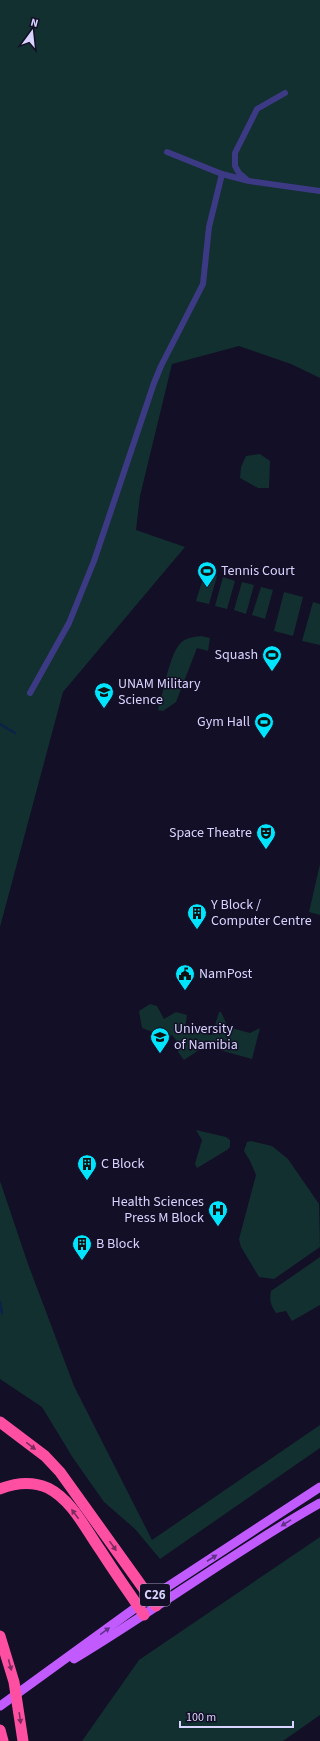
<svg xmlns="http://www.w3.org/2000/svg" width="320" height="1741" font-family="'Source Sans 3',sans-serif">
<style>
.green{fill:#12302f}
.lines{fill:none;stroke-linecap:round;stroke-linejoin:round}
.stream{stroke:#0c2248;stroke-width:2.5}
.street{stroke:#3d3a85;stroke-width:6}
.primary{stroke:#c25bff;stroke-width:9}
.highway{stroke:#ff4fa3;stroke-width:11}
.oneway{fill:#7d2c5e}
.oneway2{fill:#623188}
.labels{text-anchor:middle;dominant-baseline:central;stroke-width:3;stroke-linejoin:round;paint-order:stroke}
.shield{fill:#130f26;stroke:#9e99be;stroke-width:1}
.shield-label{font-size:13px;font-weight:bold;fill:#d9d4ff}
.poi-label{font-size:14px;fill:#d9d4ff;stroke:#130f26;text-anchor:start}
</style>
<rect width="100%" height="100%" fill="#130f26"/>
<g class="green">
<polygon points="0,0 320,0 320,378 291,364 239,346 172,364 140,496 136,530 185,547 63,692 0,927"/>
<polygon points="260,454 270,461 269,488 258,488 240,478 241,467 246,456"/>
<polygon points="205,572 217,576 209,604 196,601"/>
<polygon points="223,577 235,581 227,609 215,606"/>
<polygon points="242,582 254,585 246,614 234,610"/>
<polygon points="261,587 273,590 265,619 252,615"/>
<polygon points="284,592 303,597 293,636 274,631"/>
<polygon points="313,602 320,604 320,645 302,641"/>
<path d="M201,636L210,638L208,651L197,648L176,702L163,711L158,710C163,694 169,657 179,645C184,638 193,637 201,636Z"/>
<polygon points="320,864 320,915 309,912"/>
<polygon points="150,1004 157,1006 164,1019 176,1012 187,1015 185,1028 212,1035 219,1012 221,1012 228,1027 250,1033 260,1028 252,1059 205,1046 184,1060 178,1052 179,1044 172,1035 160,1040 155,1033 142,1028 139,1011"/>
<polygon points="196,1130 226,1137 230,1140 230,1147 227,1150 197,1168 195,1164 202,1140"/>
<polygon points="251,1141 272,1146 288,1159 319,1204 320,1247 274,1279 259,1277 241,1247 239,1239 256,1175 250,1161 244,1151 247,1142"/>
<polygon points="0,1181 28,1264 74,1386 152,1540 320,1425 320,1448 160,1559 135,1529 104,1502 73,1458 42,1407 0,1379"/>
<path d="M320,1257V1305L292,1321L286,1311L276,1313C271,1305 269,1301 271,1291Z"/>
<polygon points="320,1537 320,1715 283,1741 82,1741 139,1660"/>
</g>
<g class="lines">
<g class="stream">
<polyline points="0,724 15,733"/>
<polyline points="0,1302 2,1313"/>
</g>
<g class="street">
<polyline points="167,152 222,174 249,181 320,191"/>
<polyline points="246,179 239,173 235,166 235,153 257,109 285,93"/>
<polyline points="30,693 69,623 94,561 154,383 161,366 203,284 209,227 222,174"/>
</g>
<g class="primary">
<path d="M74,1659C157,1609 235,1551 320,1503"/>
<polyline points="0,1706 138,1606 320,1487"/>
</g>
<g class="highway">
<polyline points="0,1422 45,1456 60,1472 156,1606"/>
<path d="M0,1489C15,1483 32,1481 48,1488C72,1500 86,1530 101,1551C115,1573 130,1594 144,1615"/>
<polyline points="0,1636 14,1682 23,1741"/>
<polyline points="0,1730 3,1741"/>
</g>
</g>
<defs><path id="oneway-solid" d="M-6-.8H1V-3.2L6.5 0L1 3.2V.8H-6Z"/></defs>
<g class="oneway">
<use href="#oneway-solid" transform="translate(31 1446) rotate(37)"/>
<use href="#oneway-solid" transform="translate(75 1514) rotate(-127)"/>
<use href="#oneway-solid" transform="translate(113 1546) rotate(55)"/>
<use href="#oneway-solid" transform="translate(10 1665) rotate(75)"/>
<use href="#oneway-solid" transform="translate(20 1718) rotate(82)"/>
</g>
<g class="oneway2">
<use href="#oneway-solid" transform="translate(286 1523) rotate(148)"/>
<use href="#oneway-solid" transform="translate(212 1558) rotate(-33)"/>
<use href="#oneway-solid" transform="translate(105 1631) rotate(-36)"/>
</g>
<defs>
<g id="stadium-pin" transform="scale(1)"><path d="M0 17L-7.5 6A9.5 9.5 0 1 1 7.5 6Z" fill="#00e5ff" stroke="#130f26"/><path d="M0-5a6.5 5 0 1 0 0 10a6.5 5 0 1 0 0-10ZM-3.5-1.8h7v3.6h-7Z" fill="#111"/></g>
<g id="university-pin" transform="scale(1)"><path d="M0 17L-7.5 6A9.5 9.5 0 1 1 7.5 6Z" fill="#00e5ff" stroke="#130f26"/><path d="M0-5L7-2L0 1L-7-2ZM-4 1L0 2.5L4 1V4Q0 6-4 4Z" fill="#111"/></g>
<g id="theatre-pin" transform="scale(1)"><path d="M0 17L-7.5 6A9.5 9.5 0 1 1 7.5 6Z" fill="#00e5ff" stroke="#130f26"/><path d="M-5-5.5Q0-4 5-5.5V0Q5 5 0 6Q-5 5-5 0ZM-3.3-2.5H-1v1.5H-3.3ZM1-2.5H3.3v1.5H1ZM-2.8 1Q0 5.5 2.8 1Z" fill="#111"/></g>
<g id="building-pin" transform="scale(1)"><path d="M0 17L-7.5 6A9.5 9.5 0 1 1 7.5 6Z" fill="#00e5ff" stroke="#130f26"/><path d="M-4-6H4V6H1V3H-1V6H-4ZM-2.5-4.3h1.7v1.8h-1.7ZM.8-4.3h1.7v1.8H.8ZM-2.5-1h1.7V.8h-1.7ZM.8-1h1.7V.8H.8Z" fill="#111"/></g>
<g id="civic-pin" transform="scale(1)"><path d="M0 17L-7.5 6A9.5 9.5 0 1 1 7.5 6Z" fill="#00e5ff" stroke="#130f26"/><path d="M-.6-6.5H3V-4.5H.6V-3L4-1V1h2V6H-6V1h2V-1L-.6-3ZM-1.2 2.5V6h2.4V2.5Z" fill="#111"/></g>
<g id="hospital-pin" transform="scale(1)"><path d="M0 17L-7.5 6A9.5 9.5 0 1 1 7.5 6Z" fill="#00e5ff" stroke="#130f26"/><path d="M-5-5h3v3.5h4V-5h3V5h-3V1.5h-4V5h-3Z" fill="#111"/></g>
</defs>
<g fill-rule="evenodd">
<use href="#stadium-pin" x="207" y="571"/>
<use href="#stadium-pin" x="272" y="655"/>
<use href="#university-pin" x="104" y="692"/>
<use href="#stadium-pin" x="264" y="722"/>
<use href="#theatre-pin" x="266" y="833"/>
<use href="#building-pin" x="197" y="913"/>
<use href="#civic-pin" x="185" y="974"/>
<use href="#university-pin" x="160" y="1037"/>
<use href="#building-pin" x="87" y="1164"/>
<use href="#hospital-pin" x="218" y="1210"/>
<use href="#building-pin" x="82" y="1244"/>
</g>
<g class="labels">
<rect class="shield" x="140" y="1584" width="30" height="22" rx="3"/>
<g class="shield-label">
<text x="155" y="1595">C26</text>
</g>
<g class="poi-label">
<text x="221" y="571">Tennis Court</text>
<text x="258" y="655" text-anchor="end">Squash</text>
<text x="118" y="684">UNAM Military<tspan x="118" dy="16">Science</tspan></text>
<text x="250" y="722" text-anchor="end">Gym Hall</text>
<text x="252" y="833" text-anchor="end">Space Theatre</text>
<text x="211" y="905">Y Block /<tspan x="211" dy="16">Computer Centre</tspan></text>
<text x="199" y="974">NamPost</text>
<text x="174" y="1029">University<tspan x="174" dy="16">of Namibia</tspan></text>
<text x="101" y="1164">C Block</text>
<text x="204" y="1202" text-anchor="end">Health Sciences<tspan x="204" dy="16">Press M Block</tspan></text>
<text x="96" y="1244">B Block</text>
</g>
</g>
<g transform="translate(32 32) rotate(15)" stroke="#130f26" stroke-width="3" paint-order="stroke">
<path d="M0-3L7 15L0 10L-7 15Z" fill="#d9d4ff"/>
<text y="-6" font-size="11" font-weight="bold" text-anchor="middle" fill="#d9d4ff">N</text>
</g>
<path d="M180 1721v6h113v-6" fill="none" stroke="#d9d4ff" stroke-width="2"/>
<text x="186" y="1721" font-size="12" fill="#d9d4ff" stroke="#130f26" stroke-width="3" paint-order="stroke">100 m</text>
</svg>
